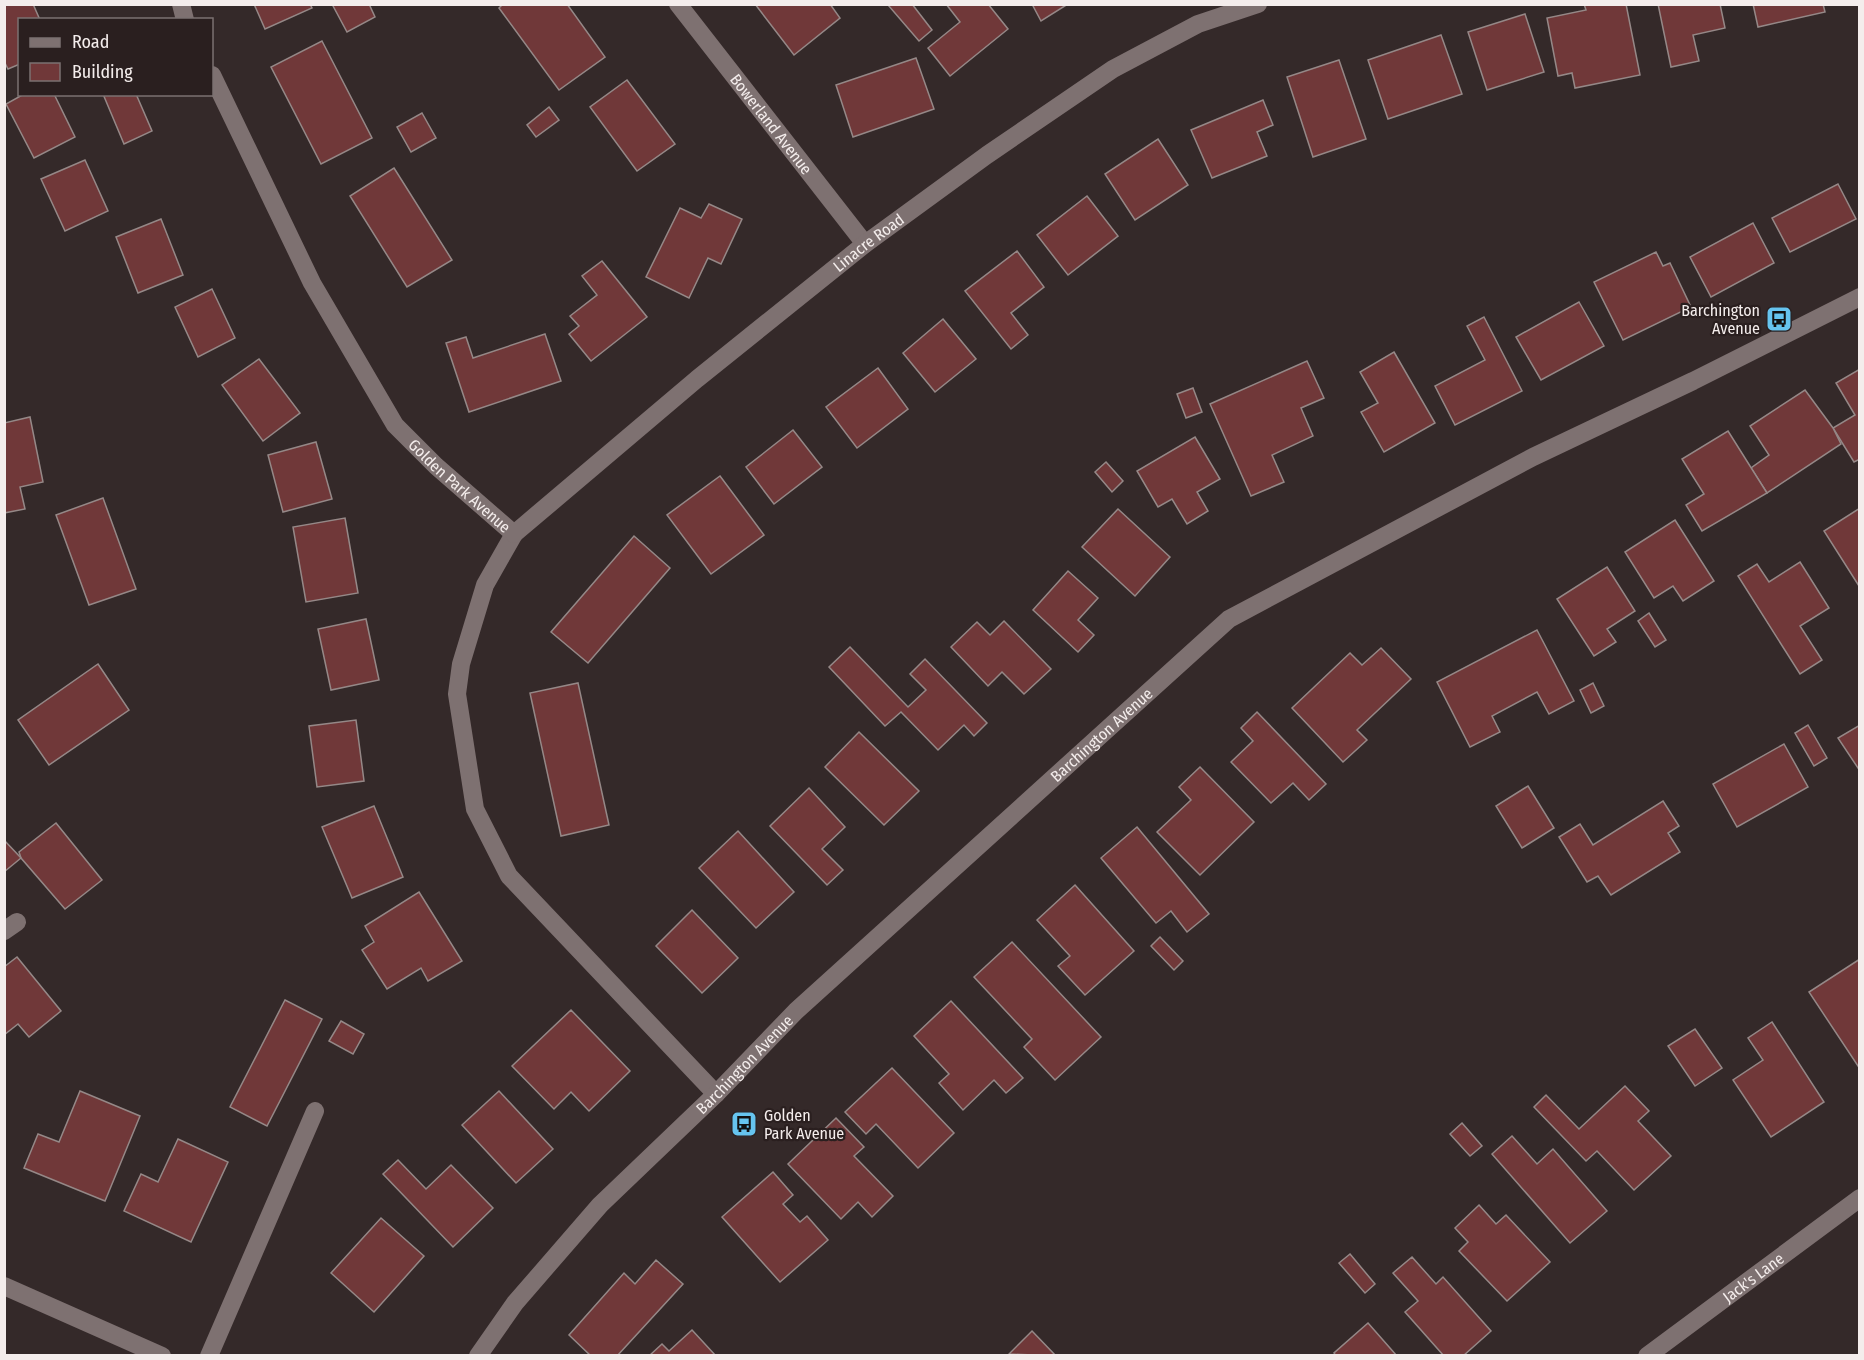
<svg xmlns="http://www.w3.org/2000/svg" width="1864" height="1360" font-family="'Fira Sans Condensed',sans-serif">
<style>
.building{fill:#703839;stroke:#958887;stroke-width:1.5}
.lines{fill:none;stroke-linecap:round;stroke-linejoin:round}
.service{stroke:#7e7171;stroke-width:18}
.minor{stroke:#7e7171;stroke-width:18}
.tertiary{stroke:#7e7171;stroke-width:18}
.labels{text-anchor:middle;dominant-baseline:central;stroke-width:4.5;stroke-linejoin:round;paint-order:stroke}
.street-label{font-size:16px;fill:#f4edec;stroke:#2a1f1f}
.poi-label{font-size:16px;fill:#f4edec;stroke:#2a1f1f;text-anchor:end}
</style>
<rect width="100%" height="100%" fill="#342929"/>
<g class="building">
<polygon points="4,4 33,4 40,20 20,20 20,64 8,69 4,61"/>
<polygon points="254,4 310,4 312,8 265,29"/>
<polygon points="332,4 369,4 375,17 347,32"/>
<polygon points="503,4 567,4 605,57 559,90 499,8"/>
<polygon points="755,4 830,4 840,18 794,55"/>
<polygon points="912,4 932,30 919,41 888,5"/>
<polygon points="946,4 988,4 1008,29 950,76 928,48 960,22"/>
<polygon points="1032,4 1068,4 1041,21"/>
<polygon points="1584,4 1626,4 1640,75 1575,88 1572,73 1558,76 1547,18 1586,10"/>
<polygon points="1658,4 1720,4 1725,28 1693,35 1699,61 1671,67"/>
<polygon points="1753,4 1823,4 1825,12 1758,27"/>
<polygon points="1525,14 1544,72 1487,90 1468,32"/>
<polygon points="1441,35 1462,94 1388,119 1368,60"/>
<polygon points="322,41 372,138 321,164 271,67"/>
<polygon points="916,58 934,109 853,137 836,85"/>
<polygon points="1339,60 1366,139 1313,157 1287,77"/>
<polygon points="627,80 675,144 637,171 590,107"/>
<polygon points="24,94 54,94 75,137 34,158 6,104"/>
<polygon points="103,94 136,94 152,131 124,144"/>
<polygon points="1263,100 1273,125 1257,132 1267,156 1212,178 1191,130"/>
<polygon points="549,107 559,120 536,137 527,125"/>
<polygon points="422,113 436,138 411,152 397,127"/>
<polygon points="1158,139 1188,185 1135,220 1105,174"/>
<polygon points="85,160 108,211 65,231 41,179"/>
<polygon points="394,168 452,260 407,287 350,196"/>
<polygon points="1838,184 1856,219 1790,252 1772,218"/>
<polygon points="1087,196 1118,236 1068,275 1037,235"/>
<polygon points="709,204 742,219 721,264 708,258 689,298 646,277 680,208 701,218"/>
<polygon points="161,219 183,275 138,293 116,237"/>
<polygon points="1753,223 1774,263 1711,297 1690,257"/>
<polygon points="1017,251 1044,287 1011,313 1028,335 1011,349 965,291"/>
<polygon points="1656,252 1663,266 1670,263 1691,307 1623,340 1594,282"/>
<polygon points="602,261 647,317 591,361 569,334 579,326 570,316 597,295 582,276"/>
<polygon points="212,289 235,338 198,357 175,307"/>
<polygon points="1579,302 1604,346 1541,380 1516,337"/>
<polygon points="1484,317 1522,391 1455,425 1435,386 1485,360 1467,326"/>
<polygon points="943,319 976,359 935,392 903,353"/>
<polygon points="545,334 561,381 469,412 446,343 466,337 473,358"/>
<polygon points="1394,352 1435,423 1384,452 1361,412 1378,403 1360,372"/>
<polygon points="259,359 300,413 263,441 222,385"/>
<polygon points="1307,361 1324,398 1301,408 1313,436 1272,455 1284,482 1251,496 1210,404"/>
<polygon points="878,368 908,409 857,448 826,407"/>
<polygon points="1860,369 1860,459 1854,462 1833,428 1855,415 1836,383"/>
<polygon points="1193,388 1202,412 1186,418 1177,394"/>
<polygon points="1805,390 1833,428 1841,444 1767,493 1751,468 1769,455 1750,426"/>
<polygon points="30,417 43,482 20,487 25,509 4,513 4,423"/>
<polygon points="793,430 822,467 774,504 746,467"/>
<polygon points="1728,431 1767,493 1702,531 1686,505 1704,494 1682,459"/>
<polygon points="1195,437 1220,479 1197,492 1208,511 1187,524 1172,499 1158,507 1137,471"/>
<polygon points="316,442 332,499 283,512 268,455"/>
<polygon points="1106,462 1123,481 1112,492 1095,472"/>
<polygon points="720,476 764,535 711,574 667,515"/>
<polygon points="103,498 136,589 89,605 56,515"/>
<polygon points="1860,508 1860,585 1859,586 1824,531"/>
<polygon points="1118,509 1170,557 1135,596 1082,547"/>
<polygon points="345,518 358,593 306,602 293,527"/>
<polygon points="1675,520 1714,581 1683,601 1673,586 1654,598 1625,552"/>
<polygon points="634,536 670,568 588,663 551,632"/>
<polygon points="1800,562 1829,608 1800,626 1822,660 1800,674 1738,576 1757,564 1769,582"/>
<polygon points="1607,567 1635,611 1607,629 1616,642 1594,656 1557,599"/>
<polygon points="1068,571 1098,598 1078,620 1094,635 1078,652 1033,610"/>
<polygon points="1649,613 1666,640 1655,647 1638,621"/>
<polygon points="366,619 379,680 331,690 318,629"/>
<polygon points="1004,621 1051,669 1024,694 1002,672 988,686 951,647 977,622 990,635"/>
<polygon points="1537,630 1574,701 1549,714 1537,692 1492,716 1500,732 1470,747 1437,682"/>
<polygon points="850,647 908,707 926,690 910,674 925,659 987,723 974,736 964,725 938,750 901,712 885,726 829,667"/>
<polygon points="1381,648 1411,679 1357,730 1367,740 1343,762 1292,708 1350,653 1362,665"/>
<polygon points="98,664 129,710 49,765 18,720"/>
<polygon points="578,683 609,825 561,836 530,693"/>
<polygon points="1593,683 1604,706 1591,713 1580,690"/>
<polygon points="1257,712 1326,784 1309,800 1293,783 1271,803 1231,762 1253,741 1241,728"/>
<polygon points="356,720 364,781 317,787 309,726"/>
<polygon points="1808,725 1827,758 1814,766 1795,733"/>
<polygon points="1860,725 1860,771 1838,738"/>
<polygon points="859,732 919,791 884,825 825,767"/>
<polygon points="1784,744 1808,787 1737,827 1713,784"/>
<polygon points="1200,767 1254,822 1200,875 1157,832 1191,800 1179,787"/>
<polygon points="1528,786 1554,828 1522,848 1496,806"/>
<polygon points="809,788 845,827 822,849 843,870 827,885 770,826"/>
<polygon points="1663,801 1679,826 1668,833 1680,852 1611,895 1598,876 1587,882 1559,837 1580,824 1593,845"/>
<polygon points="374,806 403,877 352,898 322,827"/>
<polygon points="56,823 102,880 65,909 21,858 19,852"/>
<polygon points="1137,827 1209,914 1187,932 1171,911 1156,923 1101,858"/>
<polygon points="738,831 794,892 756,928 699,868"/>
<polygon points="4,840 21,858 4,872"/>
<polygon points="1075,885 1134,951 1085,995 1058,966 1070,956 1037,920"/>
<polygon points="419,892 462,961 428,981 421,968 387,989 362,950 374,942 365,926"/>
<polygon points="692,910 738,958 702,993 656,946"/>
<polygon points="1160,937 1183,961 1174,970 1151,946"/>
<polygon points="1012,942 1101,1037 1055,1080 1024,1047 1032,1039 974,977"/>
<polygon points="17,957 61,1011 29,1037 18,1024 4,1035 4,967"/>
<polygon points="1860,959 1860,1069 1809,992"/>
<polygon points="285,1000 322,1019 267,1126 230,1107"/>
<polygon points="951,1001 1023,1078 1006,1093 994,1080 963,1110 939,1083 949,1074 914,1036"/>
<polygon points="571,1010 630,1071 589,1111 571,1092 554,1109 512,1066"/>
<polygon points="341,1021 364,1034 353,1054 329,1041"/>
<polygon points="1772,1022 1824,1102 1771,1137 1733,1080 1763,1060 1748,1038"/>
<polygon points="1695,1029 1722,1068 1695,1086 1668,1046"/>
<polygon points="892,1068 954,1133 918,1168 876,1124 866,1134 845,1112"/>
<polygon points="1625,1086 1649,1111 1638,1121 1671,1156 1634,1190 1597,1151 1586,1161 1534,1107 1546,1095 1579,1129"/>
<polygon points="80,1091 140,1116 105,1201 24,1168 38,1134 59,1142"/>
<polygon points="499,1091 553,1149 516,1183 462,1125"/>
<polygon points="836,1118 864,1147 854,1156 893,1196 872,1217 858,1202 841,1219 788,1164"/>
<polygon points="1462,1123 1482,1146 1470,1156 1450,1134"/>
<polygon points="1512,1136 1537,1164 1553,1149 1607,1211 1570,1243 1492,1154"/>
<polygon points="178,1139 228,1162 191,1242 124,1211 141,1174 158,1182"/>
<polygon points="398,1160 426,1189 451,1165 493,1208 453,1247 383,1174"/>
<polygon points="773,1172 793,1195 783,1204 800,1222 807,1216 828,1240 780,1282 722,1217"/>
<polygon points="1479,1205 1496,1224 1506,1215 1550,1262 1507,1301 1459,1251 1468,1242 1455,1228"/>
<polygon points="381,1218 424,1256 374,1312 331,1273"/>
<polygon points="1350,1254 1375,1284 1365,1293 1339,1263"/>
<polygon points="1412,1257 1436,1284 1443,1277 1491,1331 1463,1356 1444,1356 1405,1312 1418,1301 1393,1273"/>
<polygon points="656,1260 683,1284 617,1356 591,1356 569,1335 624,1273 635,1284"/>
<polygon points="1368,1323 1397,1356 1336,1356 1334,1353"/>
<polygon points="692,1330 716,1356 649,1356 662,1344 669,1351"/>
<polygon points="1032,1331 1056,1356 1009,1354"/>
</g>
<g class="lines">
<polyline class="service" points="209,1356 315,1111"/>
<g class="minor">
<polyline points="181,4 185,20"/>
<path id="s1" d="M678,4L865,244"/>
<path id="s2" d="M212,75L312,283L395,425L436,466L514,534L485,585L461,664L457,694L475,809L509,876L716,1094"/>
<path id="s3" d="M514,534L697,379L865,244L987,155L1113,69L1198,24L1258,4"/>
<polyline points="4,931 17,922"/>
<path id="s4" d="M1647,1356L1860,1198"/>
</g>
<g class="tertiary">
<polyline points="4,1286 162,1356"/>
<path id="s5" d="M478,1356L515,1303L600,1205L716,1094L796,1011L1229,619L1533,457L1693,381L1860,297"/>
</g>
</g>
<defs>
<g id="bus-square" transform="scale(1.35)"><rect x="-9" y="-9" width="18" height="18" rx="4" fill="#66c4ef" stroke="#2a1f1f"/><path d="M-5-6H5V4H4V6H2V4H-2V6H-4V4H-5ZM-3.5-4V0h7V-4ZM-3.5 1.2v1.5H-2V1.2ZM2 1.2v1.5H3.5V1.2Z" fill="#111"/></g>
</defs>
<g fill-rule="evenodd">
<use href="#bus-square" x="1779" y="319"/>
<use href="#bus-square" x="744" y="1124"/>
</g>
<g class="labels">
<g class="street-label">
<text stroke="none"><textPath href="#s1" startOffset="152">Bowerland Avenue</textPath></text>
<text stroke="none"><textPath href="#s3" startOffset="459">Linacre Road</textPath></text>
<text stroke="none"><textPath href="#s2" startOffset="484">Golden Park Avenue</textPath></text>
<text stroke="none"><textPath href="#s5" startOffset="882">Barchington Avenue</textPath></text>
<text stroke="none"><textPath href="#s5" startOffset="396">Barchington Avenue</textPath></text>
<text stroke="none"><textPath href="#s4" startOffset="132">Jack's Lane</textPath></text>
</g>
<g class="poi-label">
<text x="1760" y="310">Barchington<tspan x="1760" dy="18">Avenue</tspan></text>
<text x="764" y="1115" text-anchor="start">Golden<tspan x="764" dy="18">Park Avenue</tspan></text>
</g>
</g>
<rect width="1864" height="1360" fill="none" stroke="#f4edec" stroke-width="12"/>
<rect x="18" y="18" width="195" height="78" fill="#2a1f1f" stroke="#7b7171" stroke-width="1.5"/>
<rect x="30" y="38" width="30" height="9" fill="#7e7171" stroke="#7b7171" stroke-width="1.5"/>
<text x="72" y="48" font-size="18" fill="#f4edec">Road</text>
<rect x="30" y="63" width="30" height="18" fill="#703839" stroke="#7b7171" stroke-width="1.5"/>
<text x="72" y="78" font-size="18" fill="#f4edec">Building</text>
</svg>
